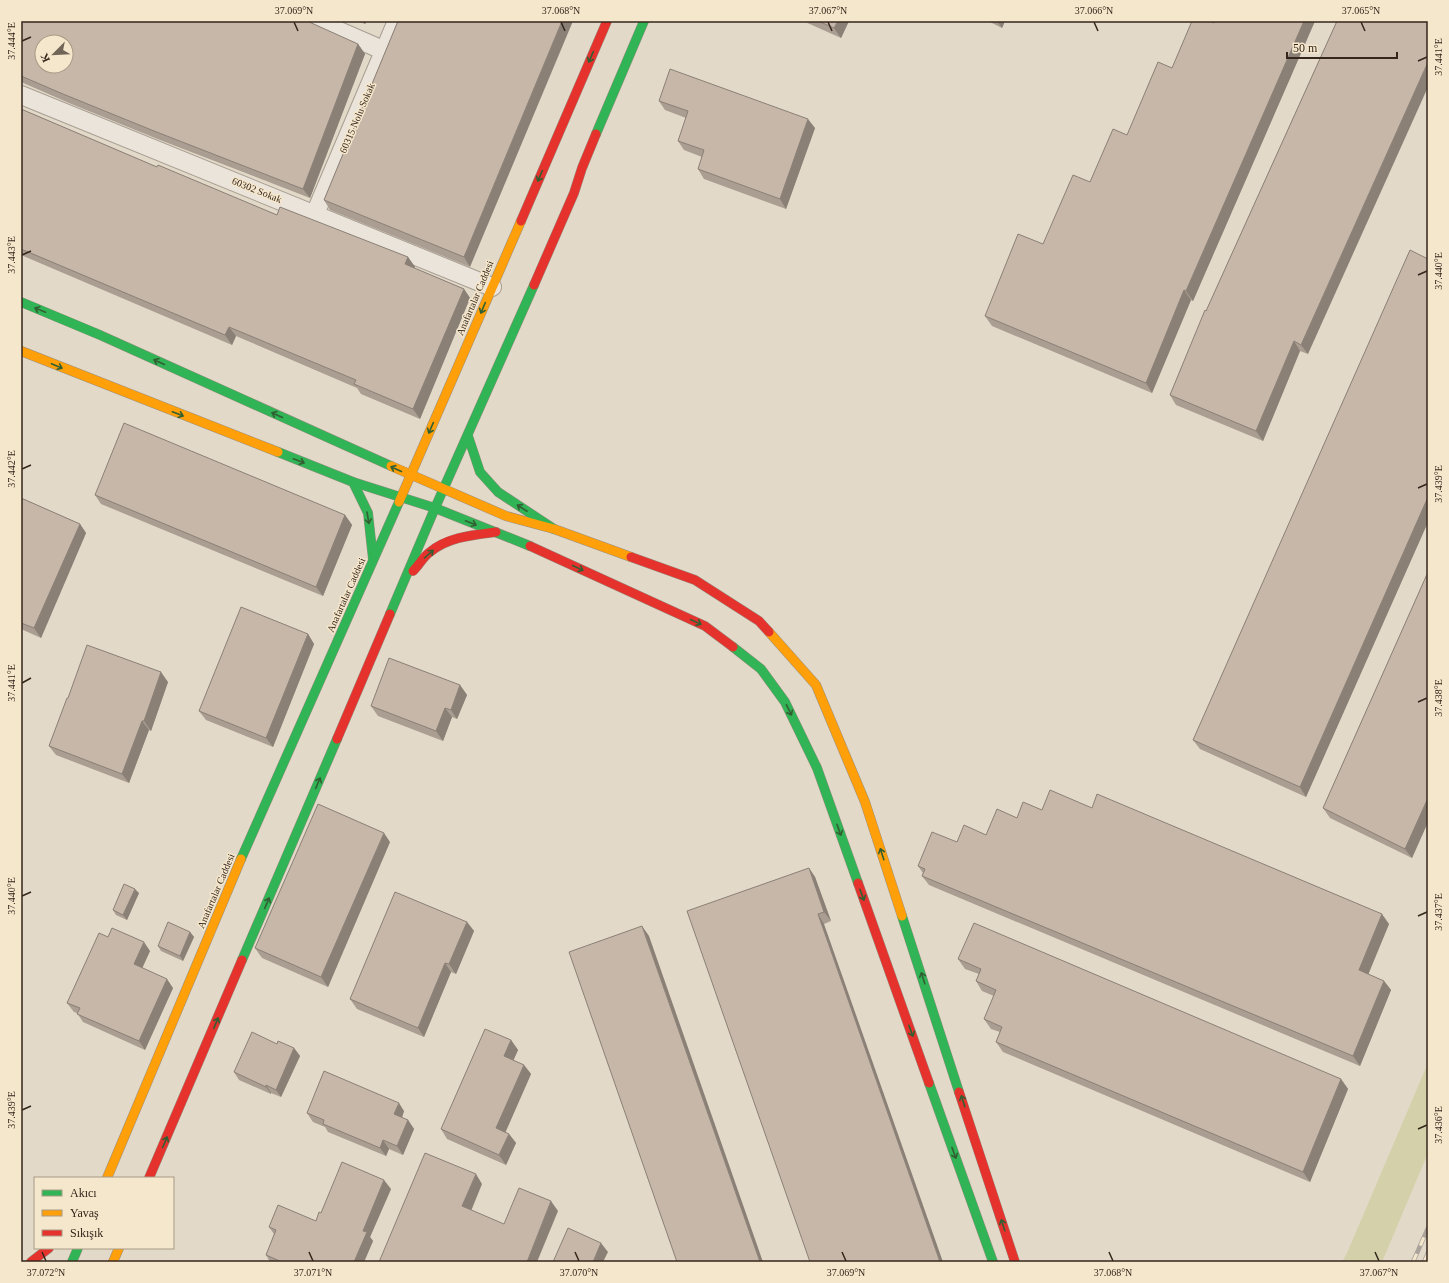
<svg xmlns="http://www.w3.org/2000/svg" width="1449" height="1283" font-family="'Times New Roman',serif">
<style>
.green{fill:#d4d1aa}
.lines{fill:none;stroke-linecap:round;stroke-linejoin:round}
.street-casing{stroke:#a79e92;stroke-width:20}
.fast-casing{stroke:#978e82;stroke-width:10}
.slow-casing{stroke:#978e82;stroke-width:10}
.jam-casing{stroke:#978e82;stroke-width:10}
.street{stroke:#ebe4da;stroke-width:18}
.fast{stroke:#30b455;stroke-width:9}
.slow{stroke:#ff9f0a;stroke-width:9}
.jam{stroke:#e5322d;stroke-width:9}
.rail-casing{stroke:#a9a39b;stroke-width:4.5}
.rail{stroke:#f5e7cc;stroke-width:3;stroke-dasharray:9;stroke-linecap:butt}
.wall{fill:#aa9d91}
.shaded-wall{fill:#8b8076}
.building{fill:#c6b7a9;stroke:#8b8076;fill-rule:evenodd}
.oneway{stroke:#325f32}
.ticks{fill:none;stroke:#34261b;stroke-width:1.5}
.labels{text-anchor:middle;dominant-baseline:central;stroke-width:3;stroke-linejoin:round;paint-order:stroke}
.street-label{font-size:10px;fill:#34261b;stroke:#f5e7cc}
.neatline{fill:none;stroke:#34261b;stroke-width:1.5}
.ticks-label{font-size:10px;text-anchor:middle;fill:#34261b}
</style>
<rect width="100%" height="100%" fill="#e3d9c8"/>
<polygon class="green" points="1428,1063 1428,1153 1382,1262 1342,1262 1347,1253"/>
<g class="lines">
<g class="street-casing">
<g id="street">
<polyline points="316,21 385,51"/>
<polyline points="21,95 492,287"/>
<polyline points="315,214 397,21"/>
</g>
</g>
<g class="fast-casing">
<g id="fast">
<polyline points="596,134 644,21"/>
<polyline points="21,302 100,335 391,466"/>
<polyline points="468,436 480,472 498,492 554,529"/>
<polyline points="278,452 353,482 435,508 530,546"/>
<polyline points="353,482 368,513 373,559"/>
<polyline points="390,614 435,508 534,285"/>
<polyline points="733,647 761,669 785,702 817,768 858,883"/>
<polyline points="241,859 399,502"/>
<polyline points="902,916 959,1092"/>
<polyline points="242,960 337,739"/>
<polyline points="929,1083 993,1262"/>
<polyline points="72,1262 78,1248"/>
</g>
</g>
<g class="slow-casing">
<g id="slow">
<polyline points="21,351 278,452"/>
<polyline points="391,466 506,516 554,529 631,557"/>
<polyline points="399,502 521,221"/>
<polyline points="769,632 816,685 865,802 902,916"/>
<polyline points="107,1178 241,859"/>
<polyline points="113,1262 119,1248"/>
</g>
</g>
<g class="jam-casing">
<g id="jam">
<polyline points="521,221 607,21"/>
<polyline points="534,285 574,193 582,168 596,134"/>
<polyline points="530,546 705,626 733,647"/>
<polyline points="631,557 695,580 759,621 769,632"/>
<path d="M413,571C419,565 423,557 430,552C448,537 473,535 496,532"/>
<polyline points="337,739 390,614"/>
<polyline points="858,883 929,1083"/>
<polyline points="959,1092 1015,1262"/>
<polyline points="149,1178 242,960"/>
<polyline points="31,1262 49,1248"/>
</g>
</g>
<use href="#street" class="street"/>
<use href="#fast" class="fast"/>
<use href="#slow" class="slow"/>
<use href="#jam" class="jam"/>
<g class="rail-casing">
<g id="rail">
<polyline points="1413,1262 1428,1228"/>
<polyline points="1424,1262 1428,1253"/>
</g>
</g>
<use href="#rail" class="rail"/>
</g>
<g class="wall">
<polygon points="21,21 358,44 365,54 310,198 160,140 69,103 21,82"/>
<polygon points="357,21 367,21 365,24"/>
<polygon points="398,21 470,267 330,210 324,200"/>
<polygon points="803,21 849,21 841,38"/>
<polygon points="988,21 1005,21 1002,28"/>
<polygon points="1215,21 1315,21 1193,301 1191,300 1152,393 992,326 985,316 1043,244 1090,182 1127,135 1172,68 1214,23"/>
<polygon points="1337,21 1308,354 1300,351 1263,441 1176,405 1170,395 1206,311"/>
<polygon points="659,101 815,128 786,209 704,179 698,169 702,157 684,150 678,141 686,118 665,110"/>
<polygon points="21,109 157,167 277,215 408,257 415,267 414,268 464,289 470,298 420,419 361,394 357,388 236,336 232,345 21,255"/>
<polygon points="1428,259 1428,522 1306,797 1200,749 1193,740"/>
<polygon points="95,495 345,515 352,525 323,596 101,504"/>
<polygon points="21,498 80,524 86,533 41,638 21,629"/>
<polygon points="1428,572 1428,822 1412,858 1330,818 1323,808"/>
<polygon points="308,634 314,644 273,747 206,720 199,711"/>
<polygon points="168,682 151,731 149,730 129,783 56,755 49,746 68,698"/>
<polygon points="460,685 467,695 457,719 452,717 443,741 378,716 371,706"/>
<polygon points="1092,808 1389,924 1368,974 1384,981 1391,990 1360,1066 929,885 922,876 923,873 918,866 957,842 986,835 1017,818 1042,810"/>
<polygon points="390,842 328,987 262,958 255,948"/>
<polygon points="809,868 815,877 831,921 824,924 810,1262"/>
<polygon points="139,893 127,920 116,915 113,910"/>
<polygon points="467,922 474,931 456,974 451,972 424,1037 357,1009 350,999"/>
<polygon points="190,932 194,937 183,961 161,951 158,946"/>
<polygon points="108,937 150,951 142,968 173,988 145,1050 83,1022 77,1013 74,1012 67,1003"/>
<polygon points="958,959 1341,1079 1348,1089 1310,1182 1003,1052 996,1042 1000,1032 991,1029 984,1019 994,996 982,991 976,981 979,974 965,969"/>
<polygon points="511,1040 518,1050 513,1060 524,1065 531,1074 505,1132 509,1134 516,1143 506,1165 447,1139 441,1129"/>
<polygon points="277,1044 294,1048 300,1056 281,1097 271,1093 271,1094 239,1080 234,1072"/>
<polygon points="404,1111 402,1118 408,1120 414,1129 403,1155 389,1149 386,1156 328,1132 325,1127 313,1122 307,1113"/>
<polygon points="391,1189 370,1237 373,1241 364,1262 270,1262 266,1255 274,1234 269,1227 316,1221 321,1213"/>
</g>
<g class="shaded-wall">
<polygon points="363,21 367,21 365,24"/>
<polygon points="562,21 573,21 470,267 464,257"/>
<polygon points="838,21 849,21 841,38 834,28"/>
<polygon points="997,21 1005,21 1002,28"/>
<polygon points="1304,21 1315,21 1193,301 1186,291"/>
<polygon points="358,44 365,54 310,198 303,189"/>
<polygon points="1428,62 1428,87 1308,354 1301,345"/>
<polygon points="808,119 815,128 786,209 780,199"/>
<polygon points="408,257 415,267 412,273 405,264"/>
<polygon points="464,289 470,298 420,419 413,409"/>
<polygon points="1184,290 1191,300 1152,393 1146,383"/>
<polygon points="229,327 236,336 232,345 225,335"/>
<polygon points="1294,341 1300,351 1263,441 1256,431"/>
<polygon points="1428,497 1428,522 1306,797 1300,787"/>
<polygon points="345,515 352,525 323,596 316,587"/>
<polygon points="80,524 86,533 41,638 34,628"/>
<polygon points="308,634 314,644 273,747 266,738"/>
<polygon points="161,672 168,682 151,731 144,721"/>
<polygon points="460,685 467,695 457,719 451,710"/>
<polygon points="445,708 452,717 443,741 436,731"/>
<polygon points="142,721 149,730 129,783 122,774"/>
<polygon points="1428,798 1428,822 1412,858 1405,849"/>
<polygon points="384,833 390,842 328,987 321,977"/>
<polygon points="809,868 815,877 831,921 824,912"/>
<polygon points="135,889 139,893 127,920 123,915"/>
<polygon points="818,914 824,924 943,1262 940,1262"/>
<polygon points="1382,914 1389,924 1366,980 1359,970"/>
<polygon points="467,922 474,931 456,974 449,964"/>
<polygon points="642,926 649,936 763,1262 760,1262"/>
<polygon points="190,932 194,937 183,961 180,956"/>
<polygon points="144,942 150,951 140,973 134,964"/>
<polygon points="445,963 451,972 424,1037 418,1028"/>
<polygon points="167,979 173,988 145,1050 139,1041"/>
<polygon points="1384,981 1391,990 1360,1066 1353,1056"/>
<polygon points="511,1040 518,1050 511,1066 504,1056"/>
<polygon points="294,1048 300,1056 281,1097 276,1090"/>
<polygon points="524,1065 531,1074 503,1138 496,1128"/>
<polygon points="1341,1079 1348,1089 1310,1182 1303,1172"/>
<polygon points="266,1085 271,1093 271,1094 266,1087"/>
<polygon points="399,1103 404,1111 400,1123 394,1114"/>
<polygon points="408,1120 414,1129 403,1155 397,1146"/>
<polygon points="509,1134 516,1143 506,1165 499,1155"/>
<polygon points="383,1140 389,1149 386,1156 380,1148"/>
<polygon points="476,1174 482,1184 469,1216 462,1206"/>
<polygon points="384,1180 391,1189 370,1237 373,1241 364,1262 354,1262 363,1231"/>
<polygon points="551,1201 558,1211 537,1262 527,1262"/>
<polygon points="601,1243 608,1252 603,1262 593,1262"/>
</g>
<g class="building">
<path d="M21,21H307L358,44L303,189L154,131L63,94L21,76ZM42,42H66V66H42Z"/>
<polygon points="398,21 562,21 464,257 324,200"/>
<polygon points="818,21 838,21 834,28"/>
<polygon points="1192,21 1210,21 1214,23 1215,21 1304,21 1186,291 1184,290 1146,383 985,316 1018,234 1043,244 1073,175 1090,182 1113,129 1127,135 1158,62 1172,68"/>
<polygon points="1337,21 1428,21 1428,62 1301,345 1294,341 1256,431 1170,395 1205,310 1206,311"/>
<polygon points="670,69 808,119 780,199 698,169 704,150 678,141 688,111 659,101"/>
<polygon points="21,109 157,167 158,165 277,215 280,207 408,257 405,264 464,289 413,409 354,384 356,380 229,327 225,335 21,249"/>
<polygon points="1410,250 1428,259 1428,497 1300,787 1193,740"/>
<polygon points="124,423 345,515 316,587 95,495"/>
<polygon points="21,498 80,524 34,628 21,623"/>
<polygon points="1428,572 1428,798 1405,849 1323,808"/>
<polygon points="241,607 308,634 266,738 199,711"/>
<polygon points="87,645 161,672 144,721 142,721 122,774 49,746 67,698 68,698"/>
<polygon points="389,658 460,685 451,710 445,708 436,731 371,706"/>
<polygon points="1050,790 1092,808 1097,794 1382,914 1359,970 1384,981 1353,1056 922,876 925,869 918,866 932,832 957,842 964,825 986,835 997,809 1017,818 1023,802 1042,810"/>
<polygon points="318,804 384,833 321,977 255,948"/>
<polygon points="809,868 824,912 818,914 940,1262 810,1262 687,911"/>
<polygon points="124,884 135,889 123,915 113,910"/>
<polygon points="395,892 467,922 449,964 445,963 418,1028 350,999"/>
<polygon points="168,922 190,932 180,956 158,946"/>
<polygon points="974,923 1341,1079 1303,1172 996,1042 1002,1027 984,1019 996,990 976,981 981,969 958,959"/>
<polygon points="642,926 760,1262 677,1262 569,952"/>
<polygon points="112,928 144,942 134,964 167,979 139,1041 77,1014 80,1008 67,1003 99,933 108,937"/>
<polygon points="485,1029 511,1040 504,1056 524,1065 496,1128 509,1134 499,1155 441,1129"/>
<polygon points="252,1032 277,1044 278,1041 294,1048 276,1090 266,1085 266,1087 234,1072"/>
<polygon points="324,1071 399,1103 394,1114 408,1120 397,1146 383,1140 380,1148 323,1124 324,1120 307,1113"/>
<polygon points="425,1153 476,1174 462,1206 504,1224 519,1188 551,1201 527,1262 379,1262"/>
<polygon points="342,1162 384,1180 363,1231 367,1232 354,1262 282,1262 266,1255 276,1230 269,1227 278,1205 316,1221 319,1212 321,1213"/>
<polygon points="568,1228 601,1243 593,1262 553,1262"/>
</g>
<defs><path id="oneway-shaft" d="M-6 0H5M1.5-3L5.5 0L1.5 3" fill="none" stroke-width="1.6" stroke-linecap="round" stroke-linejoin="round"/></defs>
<g class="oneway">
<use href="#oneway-shaft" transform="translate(591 57) rotate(113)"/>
<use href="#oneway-shaft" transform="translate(540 176) rotate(113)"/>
<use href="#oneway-shaft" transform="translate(483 308) rotate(113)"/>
<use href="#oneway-shaft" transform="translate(40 310) rotate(-158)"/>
<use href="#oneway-shaft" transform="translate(159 362) rotate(-156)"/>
<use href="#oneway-shaft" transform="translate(57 366) rotate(23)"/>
<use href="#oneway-shaft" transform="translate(178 414) rotate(21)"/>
<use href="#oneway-shaft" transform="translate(277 415) rotate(-156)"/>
<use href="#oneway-shaft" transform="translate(431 428) rotate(113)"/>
<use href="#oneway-shaft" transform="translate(299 461) rotate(21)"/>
<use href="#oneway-shaft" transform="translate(396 469) rotate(-156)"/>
<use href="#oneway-shaft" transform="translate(522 508) rotate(-147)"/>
<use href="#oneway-shaft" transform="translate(368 518) rotate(80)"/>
<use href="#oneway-shaft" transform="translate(471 523) rotate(21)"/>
<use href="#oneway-shaft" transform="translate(429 554) rotate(-42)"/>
<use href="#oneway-shaft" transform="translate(578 568) rotate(25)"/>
<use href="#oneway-shaft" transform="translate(696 622) rotate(25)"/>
<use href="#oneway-shaft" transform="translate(789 710) rotate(64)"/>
<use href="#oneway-shaft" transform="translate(318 783) rotate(-67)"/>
<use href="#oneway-shaft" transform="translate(839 830) rotate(70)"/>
<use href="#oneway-shaft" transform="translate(882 854) rotate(-108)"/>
<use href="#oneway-shaft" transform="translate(862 895) rotate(70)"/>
<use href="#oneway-shaft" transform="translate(267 903) rotate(-67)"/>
<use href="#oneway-shaft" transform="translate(923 978) rotate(-108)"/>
<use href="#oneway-shaft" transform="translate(216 1023) rotate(-67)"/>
<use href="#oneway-shaft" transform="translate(911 1031) rotate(70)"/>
<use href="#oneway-shaft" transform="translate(963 1101) rotate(-108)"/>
<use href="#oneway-shaft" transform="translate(165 1142) rotate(-67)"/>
<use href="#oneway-shaft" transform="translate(954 1153) rotate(70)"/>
<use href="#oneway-shaft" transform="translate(1003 1225) rotate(-108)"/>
</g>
<path class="ticks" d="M294,22L298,31M561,22L565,31M828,22L832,31M1094,22L1098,31M1361,22L1365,31M22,41L31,37M1418,61L1427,57M22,255L31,251M1418,275L1427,271M22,469L31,465M1418,488L1427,484M22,683L31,678M1418,702L1427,698M22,896L31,892M1418,916L1427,912M22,1110L31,1106M1418,1129L1427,1125M42,1252L46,1261M309,1252L313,1261M575,1252L579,1261M842,1252L846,1261M1109,1252L1113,1261M1375,1252L1379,1261"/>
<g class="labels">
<g class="street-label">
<text transform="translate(357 118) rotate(-67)">60315 Nolu Sokak</text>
<text transform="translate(257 190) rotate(22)">60302 Sokak</text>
<text transform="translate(475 298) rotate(-67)">Anafartalar Caddesi</text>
<text transform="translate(346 595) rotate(-66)">Anafartalar Caddesi</text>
<text transform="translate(216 891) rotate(-67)">Anafartalar Caddesi</text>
</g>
</g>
<rect width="1449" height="1283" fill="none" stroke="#f5e7cc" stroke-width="44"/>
<rect x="34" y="1177" width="140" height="72" fill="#f5e7cc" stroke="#a89a85"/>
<rect x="42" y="1190" width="20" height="6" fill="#30b455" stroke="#a89a85"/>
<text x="70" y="1197" font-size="12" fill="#34261b">Akıcı</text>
<rect x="42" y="1210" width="20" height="6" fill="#ff9f0a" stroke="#a89a85"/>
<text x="70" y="1217" font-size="12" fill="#34261b">Yavaş</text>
<rect x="42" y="1230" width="20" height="6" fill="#e5322d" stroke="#a89a85"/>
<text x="70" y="1237" font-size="12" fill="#34261b">Sıkışık</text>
<g transform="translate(54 54) rotate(246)"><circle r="19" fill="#f5e7cc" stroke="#a89a85"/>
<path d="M0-3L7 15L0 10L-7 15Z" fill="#716558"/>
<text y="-6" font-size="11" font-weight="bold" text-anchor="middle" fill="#34261b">K</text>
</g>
<path d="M1287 52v6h110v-6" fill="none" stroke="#34261b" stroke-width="2"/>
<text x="1293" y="52" font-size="12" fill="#34261b" stroke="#f5e7cc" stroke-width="3" paint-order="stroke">50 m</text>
<rect x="22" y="22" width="1405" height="1239" class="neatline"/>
<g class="ticks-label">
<text x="294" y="14">37.069°N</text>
<text x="561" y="14">37.068°N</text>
<text x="828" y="14">37.067°N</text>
<text x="1094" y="14">37.066°N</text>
<text x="1361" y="14">37.065°N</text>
<text transform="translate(11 41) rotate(-90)" y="4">37.444°E</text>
<text transform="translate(1438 57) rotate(-90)" y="4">37.441°E</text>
<text transform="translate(11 255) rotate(-90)" y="4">37.443°E</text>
<text transform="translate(1438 271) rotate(-90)" y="4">37.440°E</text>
<text transform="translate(11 469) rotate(-90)" y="4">37.442°E</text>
<text transform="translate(1438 484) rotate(-90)" y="4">37.439°E</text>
<text transform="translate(11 683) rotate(-90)" y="4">37.441°E</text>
<text transform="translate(1438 698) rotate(-90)" y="4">37.438°E</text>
<text transform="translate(11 896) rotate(-90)" y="4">37.440°E</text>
<text transform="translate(1438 912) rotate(-90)" y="4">37.437°E</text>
<text transform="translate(11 1110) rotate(-90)" y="4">37.439°E</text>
<text transform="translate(1438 1125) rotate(-90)" y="4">37.436°E</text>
<text x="46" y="1276">37.072°N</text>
<text x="313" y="1276">37.071°N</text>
<text x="579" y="1276">37.070°N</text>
<text x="846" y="1276">37.069°N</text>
<text x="1113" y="1276">37.068°N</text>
<text x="1379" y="1276">37.067°N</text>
</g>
</svg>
